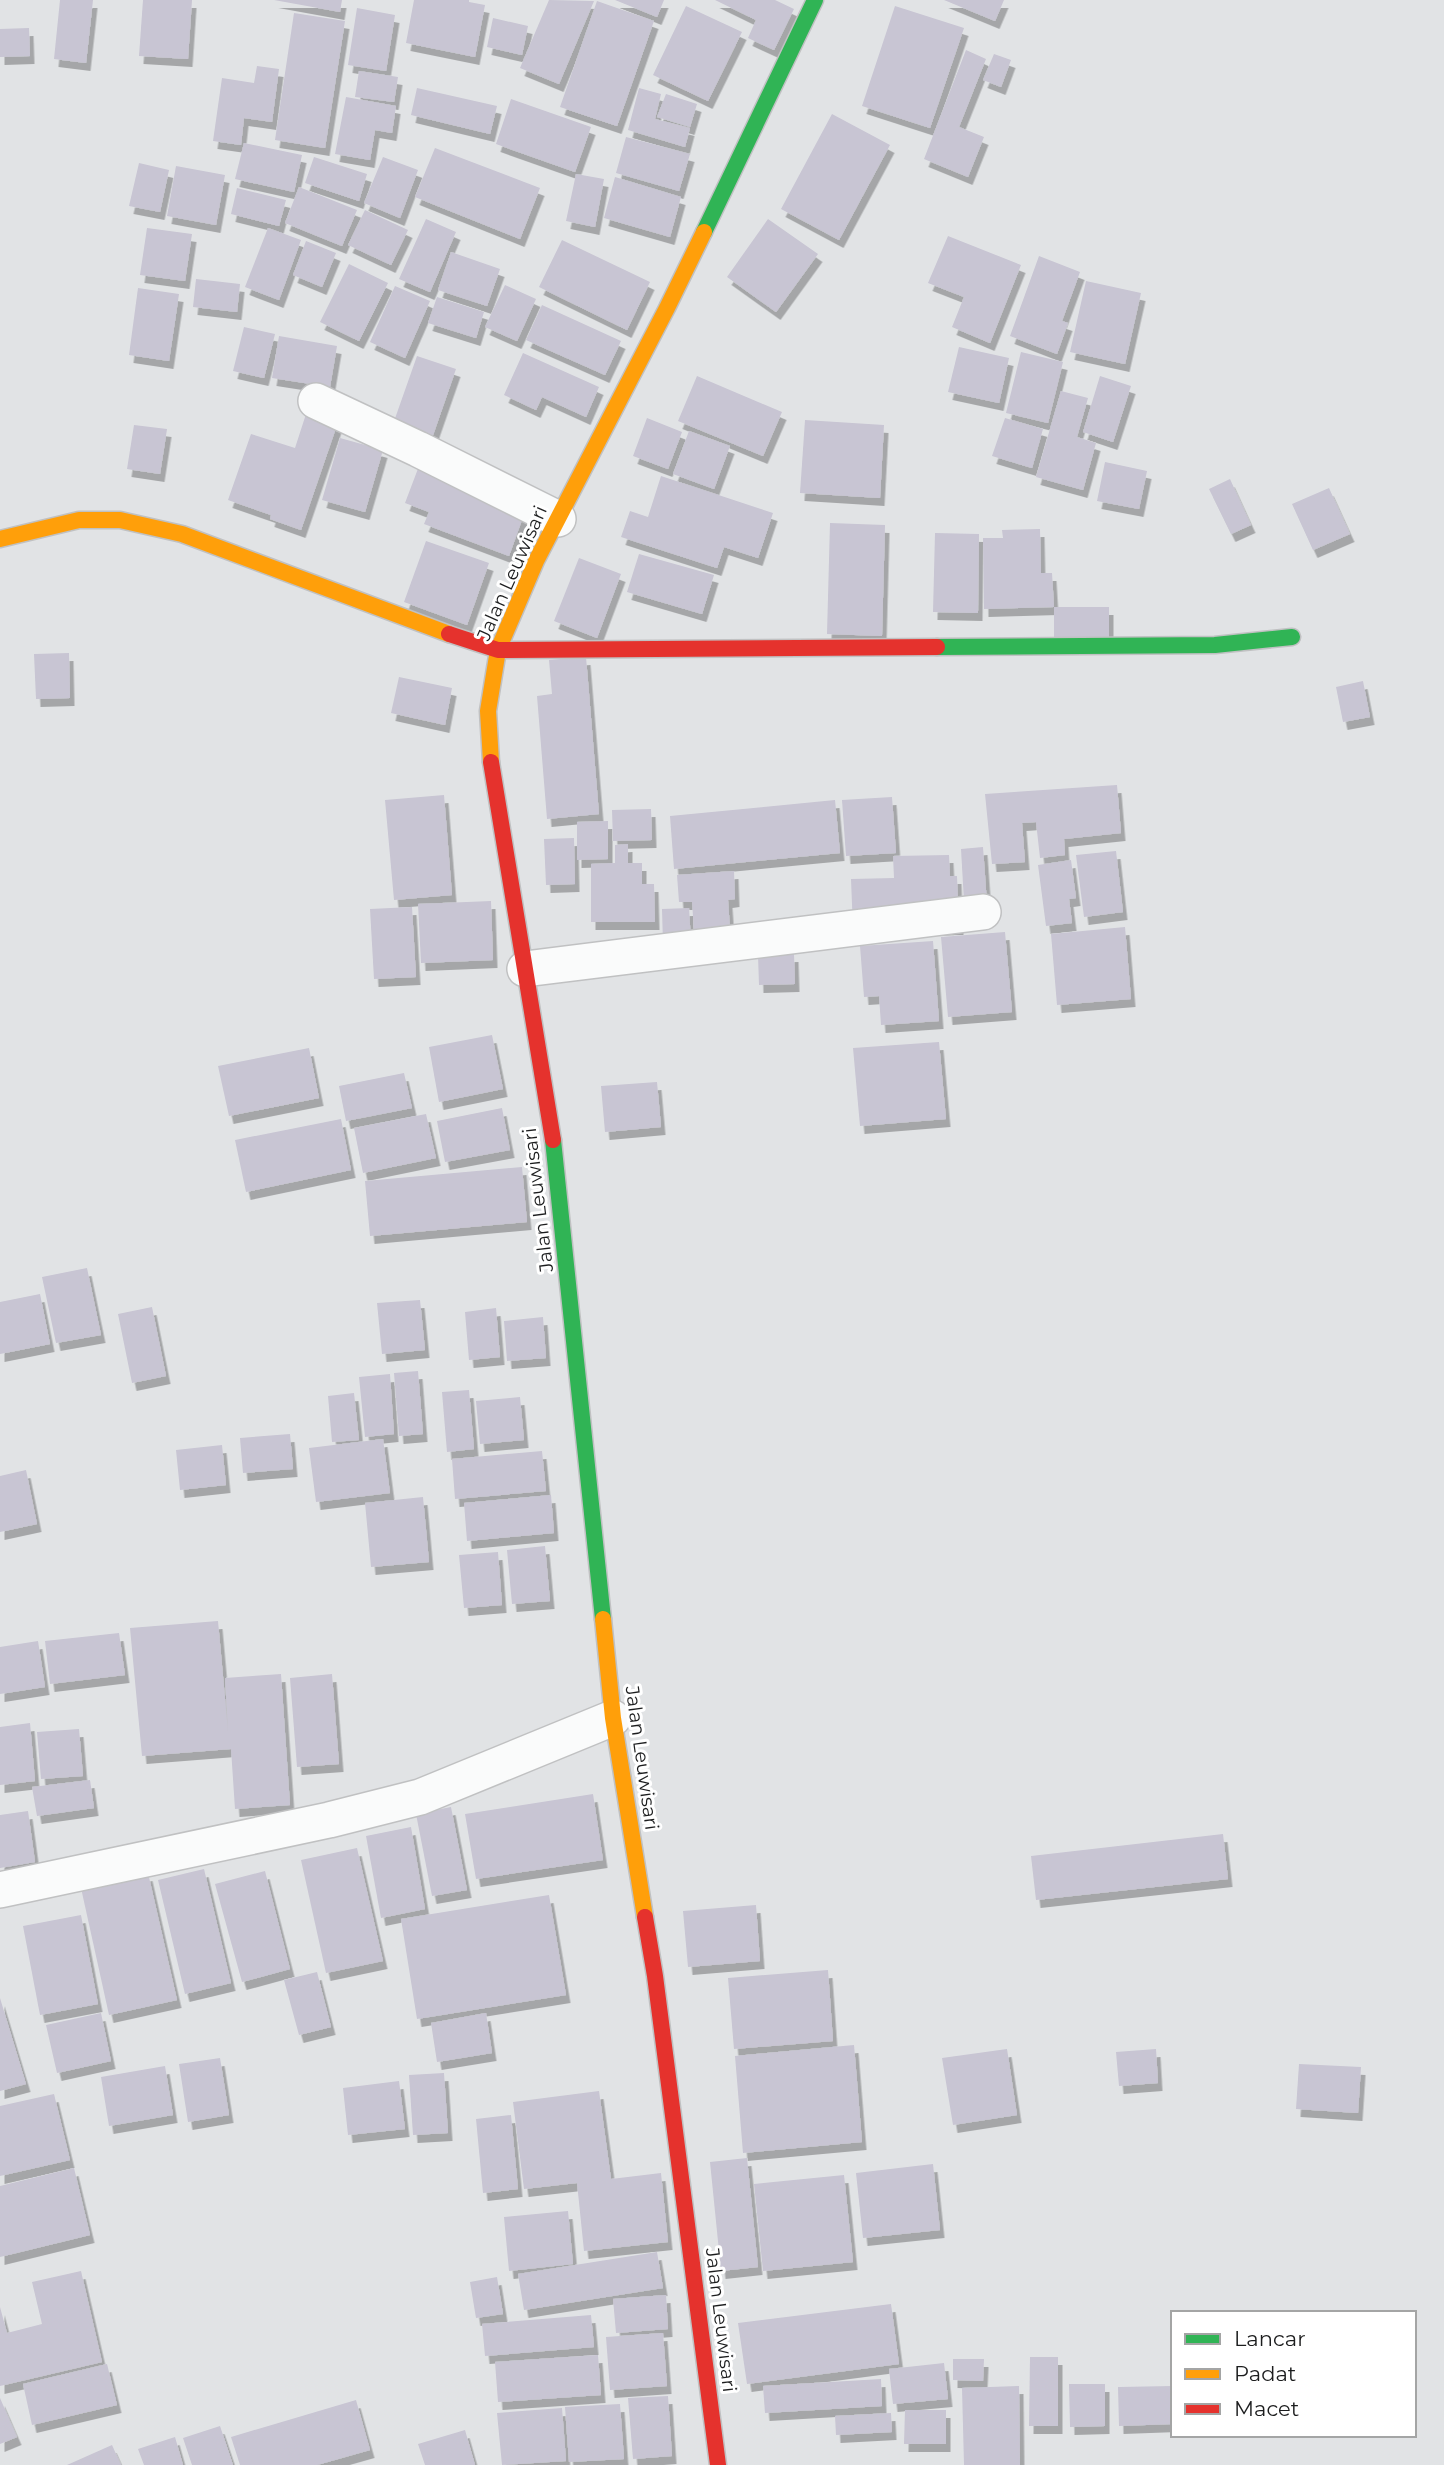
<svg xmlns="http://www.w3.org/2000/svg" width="1444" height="2465" font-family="Montserrat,sans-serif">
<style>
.building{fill:#c8c5d3;filter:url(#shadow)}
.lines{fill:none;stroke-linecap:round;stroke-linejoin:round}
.street-casing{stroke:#c0c1c2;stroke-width:38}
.fast-casing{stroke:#c0c1c2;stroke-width:19}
.slow-casing{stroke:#c0c1c2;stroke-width:19}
.jam-casing{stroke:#c0c1c2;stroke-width:19}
.street{stroke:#fafbfb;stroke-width:35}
.fast{stroke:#30b455;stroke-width:16}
.slow{stroke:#ff9f0a;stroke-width:16}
.jam{stroke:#e5322d;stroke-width:16}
.labels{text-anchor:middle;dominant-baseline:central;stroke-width:6;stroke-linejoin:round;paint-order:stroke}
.street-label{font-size:19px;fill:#1c1d1e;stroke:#fff}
</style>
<defs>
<filter id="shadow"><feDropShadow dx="4.5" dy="8" stdDeviation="0" flood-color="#0004"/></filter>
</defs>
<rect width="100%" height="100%" fill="#e1e3e5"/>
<g class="building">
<polygon points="60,0 93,0 86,63 54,59"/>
<polygon points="143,0 192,0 188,59 139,56"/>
<polygon points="274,0 342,0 340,12"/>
<polygon points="414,0 469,0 469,2 485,5 475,57 406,43"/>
<polygon points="549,0 594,1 559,84 520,68"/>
<polygon points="615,0 664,0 657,17"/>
<polygon points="715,0 775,0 794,9 774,50 748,38 756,20"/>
<polygon points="944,0 1004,0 995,21"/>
<polygon points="597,1 654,21 617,126 560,107"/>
<polygon points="686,6 742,32 708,101 653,75"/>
<polygon points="895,6 964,28 930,128 862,106"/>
<polygon points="357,8 395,15 386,71 348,65"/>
<polygon points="294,13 345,21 325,148 275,140"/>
<polygon points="493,18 528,26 522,55 487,47"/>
<polygon points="29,28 30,56 0,57 0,29"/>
<polygon points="966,50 986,59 959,127 984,137 968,177 924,159"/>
<polygon points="994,54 1011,60 1001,87 983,80"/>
<polygon points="257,66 279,69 272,122 244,118 241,145 213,141 222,78 254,83"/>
<polygon points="359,71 398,77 394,102 355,97"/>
<polygon points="417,88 497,106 490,134 411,115"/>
<polygon points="639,88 661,94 655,119 690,128 685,147 628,130"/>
<polygon points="666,94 697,104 690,127 657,117"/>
<polygon points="346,97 396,106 392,133 375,130 370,160 335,154"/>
<polygon points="511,99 591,127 575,172 496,144"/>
<polygon points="832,114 890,145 839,240 781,209"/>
<polygon points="626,137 690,154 679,191 616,173"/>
<polygon points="244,143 302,155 294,192 235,179"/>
<polygon points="435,148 540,188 520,239 415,197"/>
<polygon points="314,157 367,174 359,201 305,183"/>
<polygon points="383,157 418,170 400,218 364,203"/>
<polygon points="139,163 169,170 160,212 129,206"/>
<polygon points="176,166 225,175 216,225 167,216"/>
<polygon points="576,174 604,179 595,227 566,221"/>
<polygon points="615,177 681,197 670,237 604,218"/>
<polygon points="299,187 357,210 342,246 285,223"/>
<polygon points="237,188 286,200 279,226 231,214"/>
<polygon points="365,210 408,230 391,265 348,245"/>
<polygon points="426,219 456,232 430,292 399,279"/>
<polygon points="768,219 818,254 776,312 727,277"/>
<polygon points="147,228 192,234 185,281 140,275"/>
<polygon points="268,228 301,240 279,300 245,287"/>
<polygon points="948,236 1021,265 990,343 952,327 964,297 928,283"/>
<polygon points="562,240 650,282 627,330 539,287"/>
<polygon points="306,241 336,253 322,287 293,275"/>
<polygon points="451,252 500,269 487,306 438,290"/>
<polygon points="1039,256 1080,272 1062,321 1068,323 1057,354 1010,336"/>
<polygon points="349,264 388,283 359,341 320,322"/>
<polygon points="196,279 240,284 237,312 193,307"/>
<polygon points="1086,281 1141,293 1125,364 1070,352"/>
<polygon points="505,285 536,299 517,341 485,327"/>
<polygon points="395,286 430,301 405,358 370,342"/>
<polygon points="138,288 179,294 169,361 129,355"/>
<polygon points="437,297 484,312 476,338 428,323"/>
<polygon points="542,305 621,341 605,375 526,340"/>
<polygon points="244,327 275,334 264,378 233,371"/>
<polygon points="279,336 337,346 330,387 272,378"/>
<polygon points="959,347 1009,358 999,403 948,392"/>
<polygon points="1021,352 1063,362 1048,423 1006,413"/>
<polygon points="523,353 599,387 586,417 542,397 536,410 504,395"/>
<polygon points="417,356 456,369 431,441 392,427"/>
<polygon points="697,376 782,412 763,456 678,421"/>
<polygon points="1100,376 1131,386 1113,442 1083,432"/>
<polygon points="1061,391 1088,398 1077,437 1096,443 1083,490 1036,477"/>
<polygon points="306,414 337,425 301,530 270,519 271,515 228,500 251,434 295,448"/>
<polygon points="647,418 682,432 668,469 633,456"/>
<polygon points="1005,418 1043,429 1032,468 992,456"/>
<polygon points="805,420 884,425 880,498 800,493"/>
<polygon points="134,425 167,429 160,474 127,469"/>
<polygon points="689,431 730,446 714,489 673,474"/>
<polygon points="340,438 383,450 365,512 322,500"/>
<polygon points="1105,462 1147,471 1139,509 1097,501"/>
<polygon points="419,466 527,506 509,556 424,524 429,512 405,503"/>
<polygon points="661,476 773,513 758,558 724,547 717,568 621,537 630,511 648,517"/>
<polygon points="1230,479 1251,525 1231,534 1209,489"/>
<polygon points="1329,488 1350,534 1313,550 1292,504"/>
<polygon points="830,523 885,525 882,636 827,634"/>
<polygon points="1040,529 1041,573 1052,573 1054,607 984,609 983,538 1003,538 1002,530"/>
<polygon points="935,533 979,534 978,613 933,612"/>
<polygon points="426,541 489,563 467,625 404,602"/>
<polygon points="639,554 714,575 702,614 627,592"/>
<polygon points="579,558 621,574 597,638 554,621"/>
<rect x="1054" y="607" width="55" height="33"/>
<polygon points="69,653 70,698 36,699 34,654"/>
<polygon points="586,657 599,814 547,819 537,696 552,694 549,660"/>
<polygon points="399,677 452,688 445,725 391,713"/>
<polygon points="1363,681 1370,717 1343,722 1336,687"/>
<polygon points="1117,785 1121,833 1064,839 1065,855 1040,858 1036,822 1022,823 1025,862 992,864 985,794"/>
<polygon points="444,795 452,895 394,900 385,800"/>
<polygon points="892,797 896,853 846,856 842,800"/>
<polygon points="835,800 840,853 674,869 670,816"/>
<polygon points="651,809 652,840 613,841 612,810"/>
<polygon points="608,821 608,859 577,860 577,822"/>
<polygon points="574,838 575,884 546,885 544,839"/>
<polygon points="628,844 628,863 642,863 642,884 654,884 655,922 591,922 591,864 615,863 615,845"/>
<polygon points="983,847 988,918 965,919 961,849"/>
<polygon points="1116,851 1123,912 1084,917 1076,855"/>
<polygon points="949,855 950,876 957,876 959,927 853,930 851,879 894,878 893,856"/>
<polygon points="1071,860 1076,898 1069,899 1072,923 1046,926 1038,865"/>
<polygon points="734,871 735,899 728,900 731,943 695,946 692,902 679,902 677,875"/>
<polygon points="491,901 493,960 421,963 418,904"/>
<polygon points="412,907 416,977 374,979 370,909"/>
<polygon points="689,908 691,942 663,944 662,909"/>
<polygon points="1125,927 1131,999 1057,1005 1051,934"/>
<polygon points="1005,932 1012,1012 948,1017 941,937"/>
<polygon points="933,941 939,1021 881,1025 879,996 864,997 860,946"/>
<polygon points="794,954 795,984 759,985 758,955"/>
<polygon points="492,1035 503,1089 439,1102 429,1047"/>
<polygon points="939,1042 946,1119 860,1126 853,1048"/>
<polygon points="309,1048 319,1098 229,1116 218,1066"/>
<polygon points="404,1073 412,1108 346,1121 339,1086"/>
<polygon points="657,1082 661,1127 605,1132 601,1086"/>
<polygon points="502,1108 510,1150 445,1162 437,1121"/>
<polygon points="426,1114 436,1158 363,1173 354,1128"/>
<polygon points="341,1119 351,1170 246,1192 235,1140"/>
<polygon points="522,1167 527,1222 370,1236 365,1181"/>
<polygon points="87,1268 101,1335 56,1343 42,1277"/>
<polygon points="40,1294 50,1344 0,1354 0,1302"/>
<polygon points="420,1300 425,1350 382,1354 377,1303"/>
<polygon points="152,1307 166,1376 132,1383 118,1314"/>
<polygon points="496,1308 500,1357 469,1360 465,1312"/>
<polygon points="543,1317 546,1358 507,1361 504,1321"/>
<polygon points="418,1371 423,1434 399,1436 394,1373"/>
<polygon points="390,1374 394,1434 365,1437 359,1377"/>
<polygon points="469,1390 474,1449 447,1452 442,1392"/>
<polygon points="354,1393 359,1440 332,1442 328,1396"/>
<polygon points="520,1397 524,1440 480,1444 476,1401"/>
<polygon points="290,1434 293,1469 243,1473 240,1438"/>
<polygon points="383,1439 390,1493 316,1502 309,1448"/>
<polygon points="222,1445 226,1485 180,1490 176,1450"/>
<polygon points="542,1451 546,1491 455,1499 452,1459"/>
<polygon points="26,1470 37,1524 0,1532 0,1476"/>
<polygon points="551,1495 554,1533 467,1541 464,1503"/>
<polygon points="423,1497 429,1562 371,1567 365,1503"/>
<polygon points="545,1546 550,1601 512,1604 507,1550"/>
<polygon points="498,1552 502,1605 464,1608 459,1555"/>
<polygon points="218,1621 228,1731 225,1678 281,1674 290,1805 235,1809 231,1749 142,1756 130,1628"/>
<polygon points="119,1633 125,1675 50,1684 45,1641"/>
<polygon points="38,1641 45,1687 0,1694 0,1647"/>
<polygon points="332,1674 339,1764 297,1767 290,1678"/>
<polygon points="30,1723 35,1781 0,1785 0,1727"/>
<polygon points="79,1729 83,1776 41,1779 37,1732"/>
<polygon points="90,1780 94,1808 37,1816 32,1787"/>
<polygon points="593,1794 603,1860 476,1879 465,1814"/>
<polygon points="451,1807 467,1890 432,1896 416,1814"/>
<polygon points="28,1811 35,1862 0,1868 0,1815"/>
<polygon points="411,1827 425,1909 381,1918 366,1836"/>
<polygon points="1223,1834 1228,1879 1036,1900 1031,1856"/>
<polygon points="357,1848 383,1961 326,1973 301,1860"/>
<polygon points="204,1869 231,1983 185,1994 158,1880"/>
<polygon points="265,1871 290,1969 242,1982 215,1884"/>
<polygon points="148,1873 177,2000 109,2015 81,1888"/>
<polygon points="549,1895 566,1995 417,2019 401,1919"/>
<polygon points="756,1905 760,1961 688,1967 683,1911"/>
<polygon points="81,1915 98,2004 40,2015 23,1926"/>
<polygon points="828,1970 833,2041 734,2049 728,1978"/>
<polygon points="317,1972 331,2027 299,2035 284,1980"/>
<polygon points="0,1998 26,2084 0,2091"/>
<polygon points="101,2013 111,2061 57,2073 46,2025"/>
<polygon points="486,2013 492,2053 437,2062 431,2023"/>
<polygon points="854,2045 862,2142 743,2153 735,2056"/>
<polygon points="1007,2049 1017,2115 953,2125 942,2058"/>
<polygon points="1156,2049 1158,2083 1119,2086 1116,2052"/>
<polygon points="220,2058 229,2115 188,2122 179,2064"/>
<polygon points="1299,2064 1361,2067 1358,2113 1296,2109"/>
<polygon points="165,2066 173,2115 109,2126 101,2077"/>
<polygon points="444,2073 448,2133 413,2135 409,2075"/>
<polygon points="399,2081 405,2129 348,2135 343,2088"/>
<polygon points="599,2091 611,2179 661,2173 668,2242 584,2251 577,2183 524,2189 513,2102"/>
<polygon points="54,2094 70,2160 0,2176 0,2106"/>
<polygon points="511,2115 518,2189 483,2193 476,2119"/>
<polygon points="747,2158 758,2267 721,2271 710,2162"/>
<polygon points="933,2164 940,2230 863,2238 856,2173"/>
<polygon points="74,2168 90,2235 0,2257 0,2186"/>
<polygon points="844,2175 853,2262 763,2271 754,2184"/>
<polygon points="568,2211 573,2264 509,2271 504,2217"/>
<polygon points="657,2252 663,2288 524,2310 518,2274"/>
<polygon points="81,2271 102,2362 0,2386 0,2307 7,2333 42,2324 32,2282"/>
<polygon points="497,2277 503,2314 476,2318 470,2282"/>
<polygon points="666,2295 668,2329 616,2333 613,2299"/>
<polygon points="891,2304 899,2364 747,2384 738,2323"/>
<polygon points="591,2315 594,2347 485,2356 482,2324"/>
<polygon points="663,2333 667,2386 610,2390 606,2337"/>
<polygon points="598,2355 601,2395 498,2402 495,2362"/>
<polygon points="1030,2357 1058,2357 1058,2426 1029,2426"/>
<polygon points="953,2359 984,2359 983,2381 953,2380"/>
<polygon points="944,2363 948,2399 893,2404 889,2369"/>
<polygon points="107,2364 117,2405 32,2425 23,2384"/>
<polygon points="881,2379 882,2406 765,2413 763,2386"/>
<polygon points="1069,2384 1105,2384 1105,2426 1070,2427"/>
<polygon points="1019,2386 1020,2465 964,2465 962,2388"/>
<polygon points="1173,2386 1173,2424 1119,2426 1118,2387"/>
<polygon points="668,2396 672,2456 633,2459 628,2398"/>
<polygon points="0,2398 17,2437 0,2444"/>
<polygon points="356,2400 370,2450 317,2465 240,2465 231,2437"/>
<polygon points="620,2404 624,2459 569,2462 565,2407"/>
<polygon points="562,2408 566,2461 502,2465 497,2413"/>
<polygon points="905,2410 946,2410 946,2444 904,2444"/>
<polygon points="891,2413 892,2432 836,2435 835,2416"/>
<polygon points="220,2426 233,2465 192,2465 183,2438"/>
<polygon points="465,2430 475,2465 425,2465 418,2444"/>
<polygon points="175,2437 183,2465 144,2465 138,2449"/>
<polygon points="112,2445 121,2465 67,2465"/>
</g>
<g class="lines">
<g class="street-casing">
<g id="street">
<polyline points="316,401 418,449 558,519"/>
<polyline points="525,969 983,912"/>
<polyline points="0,1890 329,1820 420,1797 613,1718"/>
</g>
</g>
<g class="fast-casing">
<g id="fast">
<polyline points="704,232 815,0"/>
<polyline points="937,647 1215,645 1292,637"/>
<polyline points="553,1140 603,1619"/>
</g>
</g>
<g class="slow-casing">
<g id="slow">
<polyline points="0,539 79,520 120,520 182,534 449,634"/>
<polyline points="491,762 488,711 498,650 536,561 667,308 704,232"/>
<polyline points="603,1619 613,1718 645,1917"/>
</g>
</g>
<g class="jam-casing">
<g id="jam">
<polyline points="449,634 498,650 937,647"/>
<polyline points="491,762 553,1140"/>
<polyline points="645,1917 655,1976 718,2465"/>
</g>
</g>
<use href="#street" class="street"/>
<use href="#fast" class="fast"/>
<use href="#slow" class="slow"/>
<use href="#jam" class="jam"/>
</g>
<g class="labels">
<g class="street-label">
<text transform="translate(512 573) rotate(-66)">Jalan Leuwisari</text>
<text transform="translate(538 1200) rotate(-97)">Jalan Leuwisari</text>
<text transform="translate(642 1758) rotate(82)">Jalan Leuwisari</text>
<text transform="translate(721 2320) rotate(83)">Jalan Leuwisari</text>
</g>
</g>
<rect x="1171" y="2311" width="245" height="126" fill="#ffffff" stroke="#a4a5a5" stroke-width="2"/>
<rect x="1185" y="2334" width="35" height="10" fill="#30b455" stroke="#a4a5a5" stroke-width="2"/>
<text x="1234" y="2346" font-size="21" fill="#1c1d1e">Lancar</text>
<rect x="1185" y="2369" width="35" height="10" fill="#ff9f0a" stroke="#a4a5a5" stroke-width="2"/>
<text x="1234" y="2381" font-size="21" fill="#1c1d1e">Padat</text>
<rect x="1185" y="2404" width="35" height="10" fill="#e5322d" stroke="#a4a5a5" stroke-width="2"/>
<text x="1234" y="2416" font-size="21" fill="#1c1d1e">Macet</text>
</svg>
